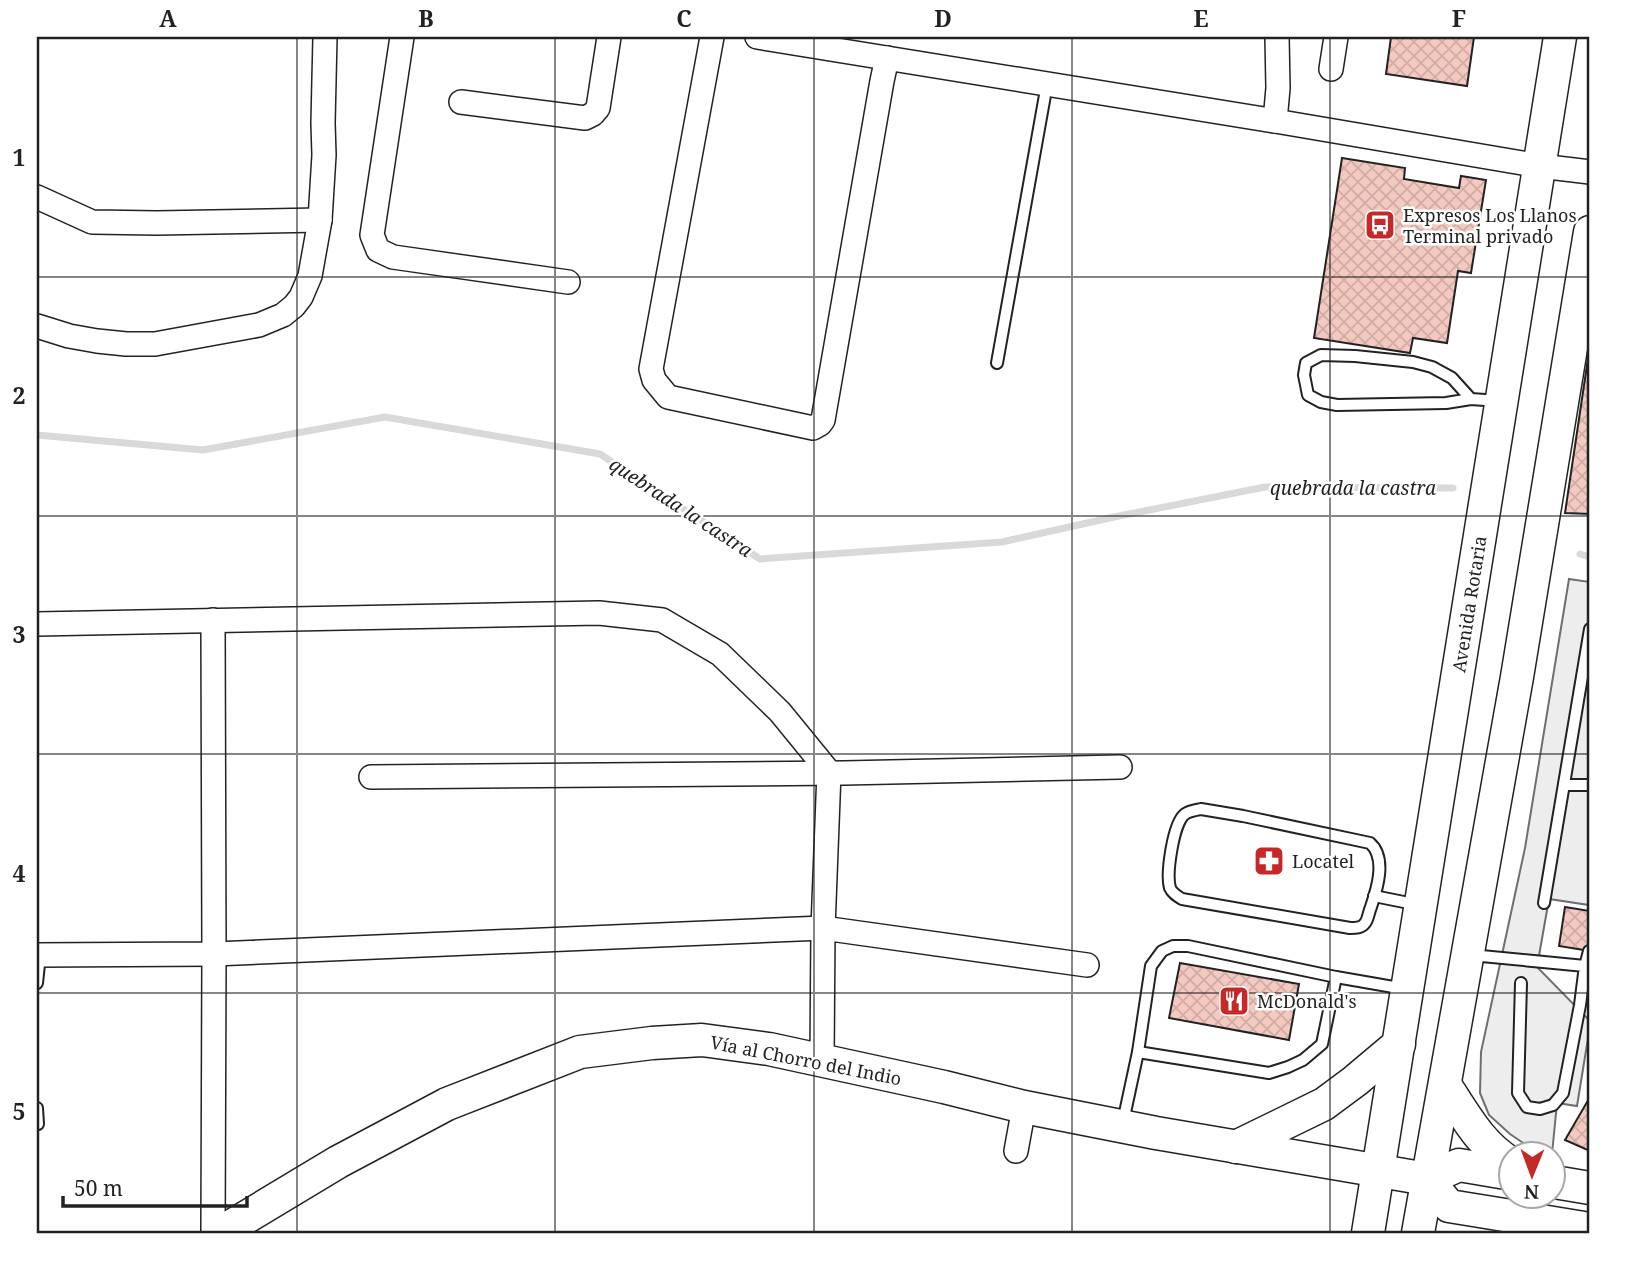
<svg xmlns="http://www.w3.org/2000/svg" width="1627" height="1270" font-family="'Noto Serif',serif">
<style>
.parking{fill:#ededed;stroke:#6f6f6f;stroke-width:2}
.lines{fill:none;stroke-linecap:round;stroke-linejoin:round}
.stream{stroke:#d9d9d9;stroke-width:7}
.building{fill:url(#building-cross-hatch);stroke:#222;stroke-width:2}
.lane-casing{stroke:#222;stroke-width:14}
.street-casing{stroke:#222;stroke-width:26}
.secondary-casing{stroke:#222;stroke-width:35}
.lane{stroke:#fff;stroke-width:10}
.street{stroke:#fff;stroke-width:23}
.secondary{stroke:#fff;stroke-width:32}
.grid{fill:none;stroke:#222;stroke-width:2;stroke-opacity:0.55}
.labels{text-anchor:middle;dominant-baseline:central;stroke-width:5;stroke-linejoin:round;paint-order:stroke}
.poi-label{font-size:18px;fill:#222;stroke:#fff;text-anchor:start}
.street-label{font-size:18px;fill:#222;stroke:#fff}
.water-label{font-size:19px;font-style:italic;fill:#222;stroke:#fff}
.neatline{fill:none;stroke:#222;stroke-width:2.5}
.grid-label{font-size:23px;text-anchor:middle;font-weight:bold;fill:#222}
</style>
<defs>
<pattern id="building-cross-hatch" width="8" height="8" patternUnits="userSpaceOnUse" patternTransform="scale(1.75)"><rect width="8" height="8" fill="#f3c9c0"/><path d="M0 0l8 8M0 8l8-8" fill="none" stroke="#d0aca5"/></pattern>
</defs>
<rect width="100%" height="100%" fill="#fff"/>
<polygon class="parking" points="1569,579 1590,582 1590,899 1589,905 1549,899 1537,967 1590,1021 1590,1026 1577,1106 1557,1103 1552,1154 1532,1149 1510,1134 1489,1115 1480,1093 1481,1052 1525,848"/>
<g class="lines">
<g class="stream">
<polyline points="37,435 203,450 385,417 600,454 760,559 1002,542 1114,517 1265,487 1453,488"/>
<polyline points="1580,554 1590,557"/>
</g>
</g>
<g class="building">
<polygon points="1391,37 1474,37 1467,86 1386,74"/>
<polygon points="1342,158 1405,168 1404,179 1459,188 1461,176 1486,180 1471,273 1458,271 1447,343 1413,338 1410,353 1314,338"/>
<polygon points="1590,345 1590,514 1565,513"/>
<polygon points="1565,907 1590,911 1590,951 1559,946"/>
<polygon points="1180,963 1299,984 1289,1040 1169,1018"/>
<polygon points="1590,1097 1590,1151 1565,1140"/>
</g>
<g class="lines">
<g class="lane-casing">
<g id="lane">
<polyline points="997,363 1047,84"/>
<polyline points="1471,399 1452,378 1432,367 1413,362 1355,356 1321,355 1306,363 1304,375 1308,395 1321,402 1337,405 1446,403 1471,399 1499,401"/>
<polyline points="1564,785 1590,785"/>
<path d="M1201,809L1243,816L1370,843C1387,858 1377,889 1371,907C1369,911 1368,920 1365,923C1362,928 1355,928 1350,928L1182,899C1177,896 1172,893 1170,888C1166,874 1173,823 1185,814C1189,811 1196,810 1201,809Z"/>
<polyline points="1374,896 1419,905"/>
<polyline points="1544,903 1590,629"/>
<polyline points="1471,955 1585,966 1580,1005 1563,1093 1553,1105 1540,1109 1527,1107 1518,1093 1521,983"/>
<polyline points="1585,966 1589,951"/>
<polyline points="37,983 40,955"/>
<polyline points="1138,1052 1269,1073 1288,1067 1303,1060 1322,1044 1336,977"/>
<polyline points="37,1108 38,1124"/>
<polyline points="1123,1122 1138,1052 1151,966 1162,951 1173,946 1188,946 1336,977 1405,989"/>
</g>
</g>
<g class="street-casing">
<g id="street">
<polyline points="402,37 372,235 378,250 393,257 568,282"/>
<polyline points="712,37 651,369 654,380 668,397 813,428 820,424 823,420 882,81 887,58"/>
<polyline points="757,37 1275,121 1540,166 1590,172"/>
<polyline points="1331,69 1336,37"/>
<polyline points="461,102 585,118 593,114 598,108 609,37"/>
<polyline points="1275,121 1278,88 1277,37"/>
<polyline points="37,197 92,222 157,223 320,220"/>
<polyline points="37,326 69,336 97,341 126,344 155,344 259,325 283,315 294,306 301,297 310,276 320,220 324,155 323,123 325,37"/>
<polyline points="213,620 214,954 213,1233"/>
<polyline points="37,624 599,613 662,620 720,654 780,712 829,772 823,928 822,1061"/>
<polyline points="371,777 844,773 1120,767"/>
<polyline points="37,955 214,954 823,928 1087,965"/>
<polyline points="1016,1151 1024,1107"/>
</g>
</g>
<g class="secondary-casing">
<g id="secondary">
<path d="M1445,1085C1465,1115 1480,1145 1512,1164"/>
<polyline points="1236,1147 1324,1104 1355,1081 1399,1044"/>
<polyline points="1427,1179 1449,1206 1590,1229"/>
<polyline points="1427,1179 1459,1165 1512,1174"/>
<polyline points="1554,1182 1590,1188"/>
<polyline points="220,1233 338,1162 447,1104 580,1052 652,1043 702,1040 769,1049 944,1087 1024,1107 1156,1133 1427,1179"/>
<polyline points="1368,1233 1560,37"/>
<polyline points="1418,1233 1517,677 1590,232"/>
</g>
</g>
<use href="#lane" class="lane"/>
<use href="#street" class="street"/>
<use href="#secondary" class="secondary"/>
</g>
<path class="grid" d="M297,37V1233M555,37V1233M814,37V1233M1072,37V1233M1330,37V1233M37,277H1590M37,516H1590M37,754H1590M37,993H1590"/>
<defs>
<g id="bus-square" transform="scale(1.575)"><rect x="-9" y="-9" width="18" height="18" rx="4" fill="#c62828" stroke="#fff"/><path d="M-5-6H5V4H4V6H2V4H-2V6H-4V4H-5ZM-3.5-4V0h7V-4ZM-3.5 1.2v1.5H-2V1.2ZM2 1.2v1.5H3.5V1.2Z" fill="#fff"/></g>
<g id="pharmacy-square" transform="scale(1.575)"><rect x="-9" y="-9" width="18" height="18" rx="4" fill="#c62828" stroke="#fff"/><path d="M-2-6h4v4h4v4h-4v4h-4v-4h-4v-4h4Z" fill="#fff"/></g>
<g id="restaurant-square" transform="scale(1.575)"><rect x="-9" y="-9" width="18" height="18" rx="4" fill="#c62828" stroke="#fff"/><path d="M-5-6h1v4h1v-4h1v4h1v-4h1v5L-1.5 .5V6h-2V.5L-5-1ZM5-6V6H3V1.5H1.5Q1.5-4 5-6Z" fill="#fff"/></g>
</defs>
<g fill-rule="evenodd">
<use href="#bus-square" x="1380" y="225"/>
<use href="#pharmacy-square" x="1269" y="861"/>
<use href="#restaurant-square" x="1234" y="1001"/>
</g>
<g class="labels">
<g class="poi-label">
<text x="1403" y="215">Expresos Los Llanos<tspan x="1403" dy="21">Terminal privado</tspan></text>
<text x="1292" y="861">Locatel</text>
<text x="1257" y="1001">McDonald's</text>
</g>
<g class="street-label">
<text transform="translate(1469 604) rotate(-81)">Avenida Rotaria</text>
<text transform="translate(806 1060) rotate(11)">Vía al Chorro del Indio</text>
</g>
<g class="water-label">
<text x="1353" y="488">quebrada la castra</text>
<text transform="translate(681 507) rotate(33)">quebrada la castra</text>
</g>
</g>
<rect width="1627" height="1270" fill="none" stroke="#ffffff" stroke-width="77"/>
<g transform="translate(1532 1175) rotate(181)"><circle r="33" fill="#ffffff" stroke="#a7a7a7" stroke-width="2"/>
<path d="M0-5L12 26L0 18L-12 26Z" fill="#c62828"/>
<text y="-10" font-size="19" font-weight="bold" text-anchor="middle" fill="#222222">N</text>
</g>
<path d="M63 1196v10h184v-10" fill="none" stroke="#222222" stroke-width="3.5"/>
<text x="74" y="1196" font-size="21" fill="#222222" stroke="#ffffff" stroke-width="5" paint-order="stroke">50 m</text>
<rect x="38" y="38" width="1550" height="1194" class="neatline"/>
<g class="grid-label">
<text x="168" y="27">A</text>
<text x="426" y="27">B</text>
<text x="684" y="27">C</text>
<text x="943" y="27">D</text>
<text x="1201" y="27">E</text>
<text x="1459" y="27">F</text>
<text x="19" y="166">1</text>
<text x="19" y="404">2</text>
<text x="19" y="643">3</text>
<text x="19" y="882">4</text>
<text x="19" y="1120">5</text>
</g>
</svg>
